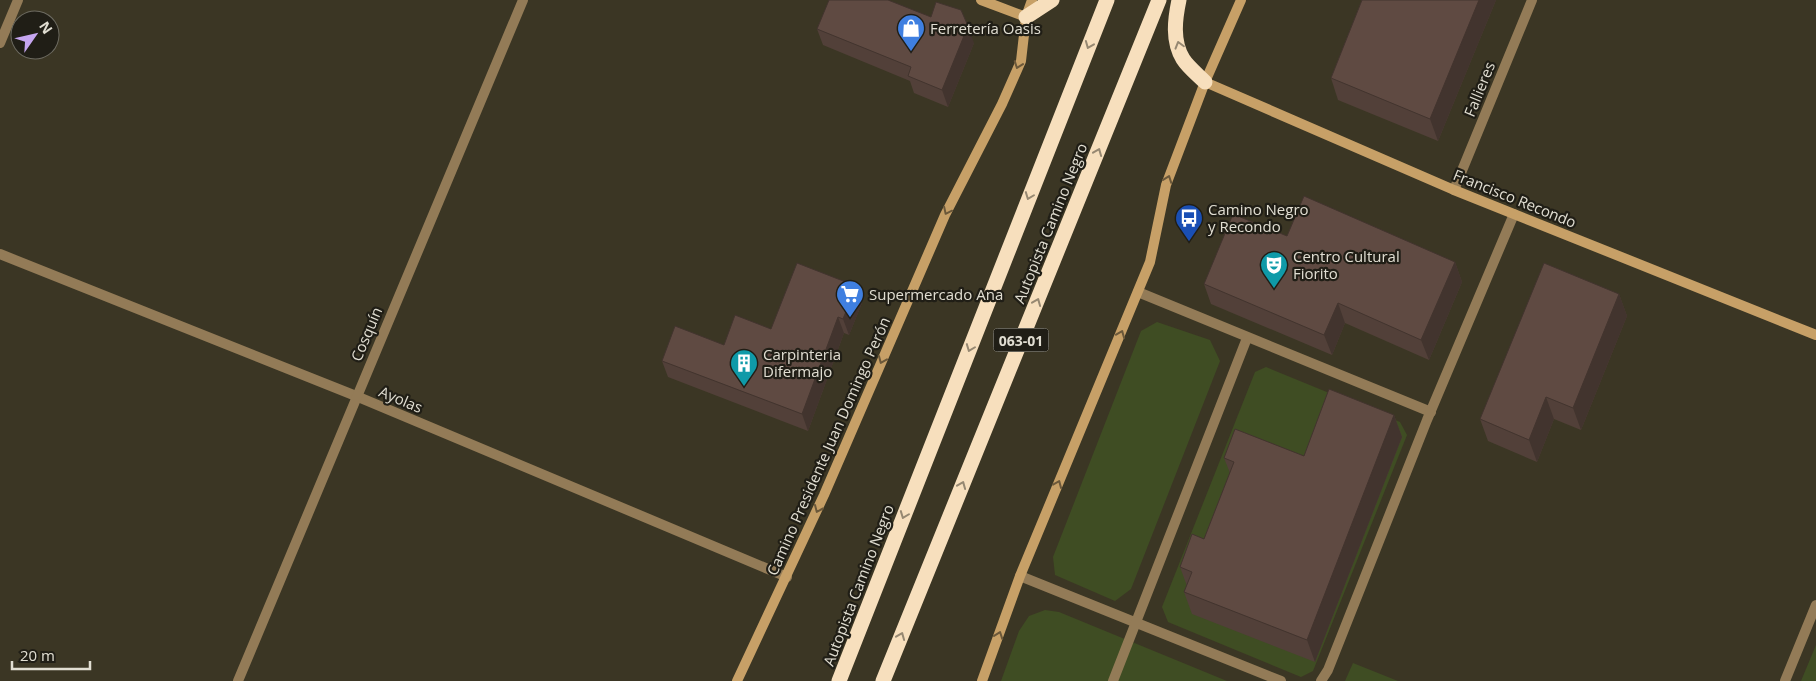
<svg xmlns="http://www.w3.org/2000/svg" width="1816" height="681" font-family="'Open Sans',sans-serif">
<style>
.green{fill:#3f4d23}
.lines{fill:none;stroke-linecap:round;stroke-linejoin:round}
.lane{stroke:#937b57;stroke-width:10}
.street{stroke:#937b57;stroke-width:10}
.secondary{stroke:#c7a067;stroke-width:10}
.highway{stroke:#f7dfbd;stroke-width:15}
.wall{fill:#524039}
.shaded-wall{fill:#42342e}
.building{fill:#5f4a42;stroke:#42342e}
.oneway{stroke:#968872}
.oneway2{stroke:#6b583a}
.labels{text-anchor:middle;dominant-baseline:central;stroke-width:4.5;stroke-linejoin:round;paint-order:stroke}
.shield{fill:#201e16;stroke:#a7a49a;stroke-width:1}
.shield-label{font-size:14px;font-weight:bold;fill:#e1ded2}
.poi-label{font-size:15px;fill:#e1ded2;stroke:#201e16;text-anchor:start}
.street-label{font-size:15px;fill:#e1ded2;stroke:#201e16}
</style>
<rect width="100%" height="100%" fill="#3b3624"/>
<g class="green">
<polygon points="1157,322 1210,340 1220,361 1131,589 1115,601 1055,575 1053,557 1141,331"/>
<polygon points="1266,367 1400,422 1407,435 1313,671 1301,677 1168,622 1162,607 1255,372"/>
<polygon points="1045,610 1059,612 1227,681 1001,681 1019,631 1029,616"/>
<polygon points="1816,645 1816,681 1801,681"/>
<polygon points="1353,663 1398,681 1345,681"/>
</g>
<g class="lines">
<g class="lane">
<polyline points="1138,292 1431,412"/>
<polyline points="1020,576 1281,681"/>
<polyline points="1113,681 1247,338"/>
<polyline points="1321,681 1328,670 1427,420 1514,214"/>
</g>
<g class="street">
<polyline points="0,43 18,0"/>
<polyline points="1454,190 1532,0"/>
<polyline points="0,254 356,396 787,577"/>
<polyline points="238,681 523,0"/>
<polyline points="1785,681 1816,605"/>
</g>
<g class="secondary">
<polyline points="981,0 1026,17"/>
<polyline points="1205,82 1454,190 1816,335"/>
<polyline points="737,681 824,495 945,215 1002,104 1021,61 1026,17 1032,0"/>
<polyline points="982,681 1020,576 1150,262 1166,185 1205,82 1241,0"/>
</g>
<g class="highway">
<path d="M1179,0C1175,19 1172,41 1183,59C1188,67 1198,75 1205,82"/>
<polyline points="1026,17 1052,0"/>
<polyline points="839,681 1107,0"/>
<polyline points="883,681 1159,0"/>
</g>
</g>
<g class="wall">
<polygon points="1362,0 1496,0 1438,141 1338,100 1331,78"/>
<polygon points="817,29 974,43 948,107 914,93 910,81 823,45"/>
<polygon points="1287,236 1455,262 1462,282 1429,360 1345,323 1332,355 1211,304 1204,284"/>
<polygon points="856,286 862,303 849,335 844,333 808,431 668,377 662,361 724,345 771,329"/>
<polygon points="1619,294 1627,316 1581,430 1554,419 1537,462 1488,441 1480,419"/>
<polygon points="1394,415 1402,437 1315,662 1192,614 1184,592 1187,586 1180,567 1204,539 1230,473 1224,458 1304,456"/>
</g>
<g class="shaded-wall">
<polygon points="1479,0 1496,0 1438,141 1430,119"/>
<polygon points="968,26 974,43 948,107 942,90"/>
<polygon points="1455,262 1462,282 1429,360 1421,340"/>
<polygon points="856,286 862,303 849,335 843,319"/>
<polygon points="1619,294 1627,316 1581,430 1573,408"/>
<polygon points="1338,303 1345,323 1332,355 1324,335"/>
<polygon points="838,317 844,333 808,431 802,414"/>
<polygon points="1546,397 1554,419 1537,462 1529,440"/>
<polygon points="1394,415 1402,437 1315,662 1307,640"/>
</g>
<g class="building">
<polygon points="829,0 888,0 931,17 936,2 961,10 968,26 942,90 908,76 911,67 817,29"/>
<polygon points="1362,0 1479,0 1430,119 1331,78"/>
<polygon points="1304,196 1455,262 1421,340 1338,303 1324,335 1204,284 1233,214 1287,236"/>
<polygon points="797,263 856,286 843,319 838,317 802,414 662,361 675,326 724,345 735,315 771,329"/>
<polygon points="1544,263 1619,294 1573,408 1546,397 1529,440 1480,419"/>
<polygon points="1329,389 1394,415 1307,640 1184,592 1192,572 1180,567 1192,534 1204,539 1234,462 1224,458 1235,429 1304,456"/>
</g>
<defs><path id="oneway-chevron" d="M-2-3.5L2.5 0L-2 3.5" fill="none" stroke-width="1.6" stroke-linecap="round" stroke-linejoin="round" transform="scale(1.25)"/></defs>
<g class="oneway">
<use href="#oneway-chevron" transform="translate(1089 45) rotate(112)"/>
<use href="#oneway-chevron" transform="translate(1179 45) rotate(-106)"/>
<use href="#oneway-chevron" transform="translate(1098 152) rotate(-68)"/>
<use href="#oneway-chevron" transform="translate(1029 196) rotate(111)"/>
<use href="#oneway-chevron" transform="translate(1037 302) rotate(-68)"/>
<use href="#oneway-chevron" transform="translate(970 348) rotate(111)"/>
<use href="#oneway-chevron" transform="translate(962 485) rotate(-68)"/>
<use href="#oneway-chevron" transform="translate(904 515) rotate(111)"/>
<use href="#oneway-chevron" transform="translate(901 636) rotate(-68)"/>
</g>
<g class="oneway2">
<use href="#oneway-chevron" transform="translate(1018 65) rotate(110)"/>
<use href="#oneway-chevron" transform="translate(1168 179) rotate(-70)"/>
<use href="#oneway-chevron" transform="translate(947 211) rotate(116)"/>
<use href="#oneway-chevron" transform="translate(1121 334) rotate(-68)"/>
<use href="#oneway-chevron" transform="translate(882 360) rotate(113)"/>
<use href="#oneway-chevron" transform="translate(1058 484) rotate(-67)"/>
<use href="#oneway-chevron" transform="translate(818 509) rotate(114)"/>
<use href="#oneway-chevron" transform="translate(999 635) rotate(-70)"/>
</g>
<defs>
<g id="shop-pin" transform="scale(1.4375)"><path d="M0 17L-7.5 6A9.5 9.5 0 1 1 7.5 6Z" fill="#3f7fe0" stroke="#201e16"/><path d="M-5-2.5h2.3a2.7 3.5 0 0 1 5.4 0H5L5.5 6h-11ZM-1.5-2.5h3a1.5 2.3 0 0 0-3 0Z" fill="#fff"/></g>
<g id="bus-pin" transform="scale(1.4375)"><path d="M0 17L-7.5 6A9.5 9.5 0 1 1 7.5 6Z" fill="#1a4fb4" stroke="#201e16"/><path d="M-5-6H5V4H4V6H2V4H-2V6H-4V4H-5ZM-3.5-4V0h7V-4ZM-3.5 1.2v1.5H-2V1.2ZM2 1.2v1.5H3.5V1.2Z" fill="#fff"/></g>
<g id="theatre-pin" transform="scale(1.4375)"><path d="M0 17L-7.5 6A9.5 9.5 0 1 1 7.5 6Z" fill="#0f9aa8" stroke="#201e16"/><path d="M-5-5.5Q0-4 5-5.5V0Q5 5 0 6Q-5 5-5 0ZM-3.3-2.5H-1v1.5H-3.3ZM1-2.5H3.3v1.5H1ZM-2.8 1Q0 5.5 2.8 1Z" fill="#fff"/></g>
<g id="supermarket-pin" transform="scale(1.4375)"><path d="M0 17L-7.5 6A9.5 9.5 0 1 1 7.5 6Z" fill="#3f7fe0" stroke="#201e16"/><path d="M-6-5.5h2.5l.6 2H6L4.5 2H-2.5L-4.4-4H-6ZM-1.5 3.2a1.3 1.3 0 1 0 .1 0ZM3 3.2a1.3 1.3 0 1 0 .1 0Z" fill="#fff"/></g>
<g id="building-pin" transform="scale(1.4375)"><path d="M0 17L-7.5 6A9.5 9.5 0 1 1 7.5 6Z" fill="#0f9aa8" stroke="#201e16"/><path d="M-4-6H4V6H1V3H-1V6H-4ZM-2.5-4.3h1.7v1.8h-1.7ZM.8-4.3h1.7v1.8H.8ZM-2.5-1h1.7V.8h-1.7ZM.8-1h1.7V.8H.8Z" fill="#fff"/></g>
</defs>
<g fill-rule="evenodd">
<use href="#shop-pin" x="911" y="28"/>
<use href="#bus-pin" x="1189" y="218"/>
<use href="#theatre-pin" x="1274" y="265"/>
<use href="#supermarket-pin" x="850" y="294"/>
<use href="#building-pin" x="744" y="363"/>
</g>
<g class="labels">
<rect class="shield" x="993.5" y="328.5" width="55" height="23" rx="4"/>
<g class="shield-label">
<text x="1021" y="340">063-01</text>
</g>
<g class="poi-label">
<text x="930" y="28">Ferretería Oasis</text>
<text x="1208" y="209">Camino Negro<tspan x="1208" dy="17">y Recondo</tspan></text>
<text x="1293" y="256">Centro Cultural<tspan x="1293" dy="17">Fiorito</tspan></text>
<text x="869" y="294">Supermercado Ana</text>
<text x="763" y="354">Carpinteria<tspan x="763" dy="17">Difermajo</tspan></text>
</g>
<g class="street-label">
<text transform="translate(1479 89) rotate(-68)">Fallieres</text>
<text transform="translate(1515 198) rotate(22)">Francisco Recondo</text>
<text transform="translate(1050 223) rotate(-68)">Autopista Camino Negro</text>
<text transform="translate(366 334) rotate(-67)">Cosquín</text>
<text transform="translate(401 399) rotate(23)">Ayolas</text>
<text transform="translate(828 446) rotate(-66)">Camino Presidente Juan Domingo Perón</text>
<text transform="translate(858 585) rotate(-69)">Autopista Camino Negro</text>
</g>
</g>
<g transform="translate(35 35) rotate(56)"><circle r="24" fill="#201e16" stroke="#6d6b61"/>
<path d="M0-4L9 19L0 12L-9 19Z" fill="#c6a6f0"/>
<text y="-8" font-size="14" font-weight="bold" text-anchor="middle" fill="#e1ded2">N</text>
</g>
<path d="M12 661v8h78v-8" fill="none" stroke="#e1ded2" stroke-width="2.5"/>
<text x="20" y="661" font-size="15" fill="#e1ded2" stroke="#201e16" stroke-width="4" paint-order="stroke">20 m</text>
</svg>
